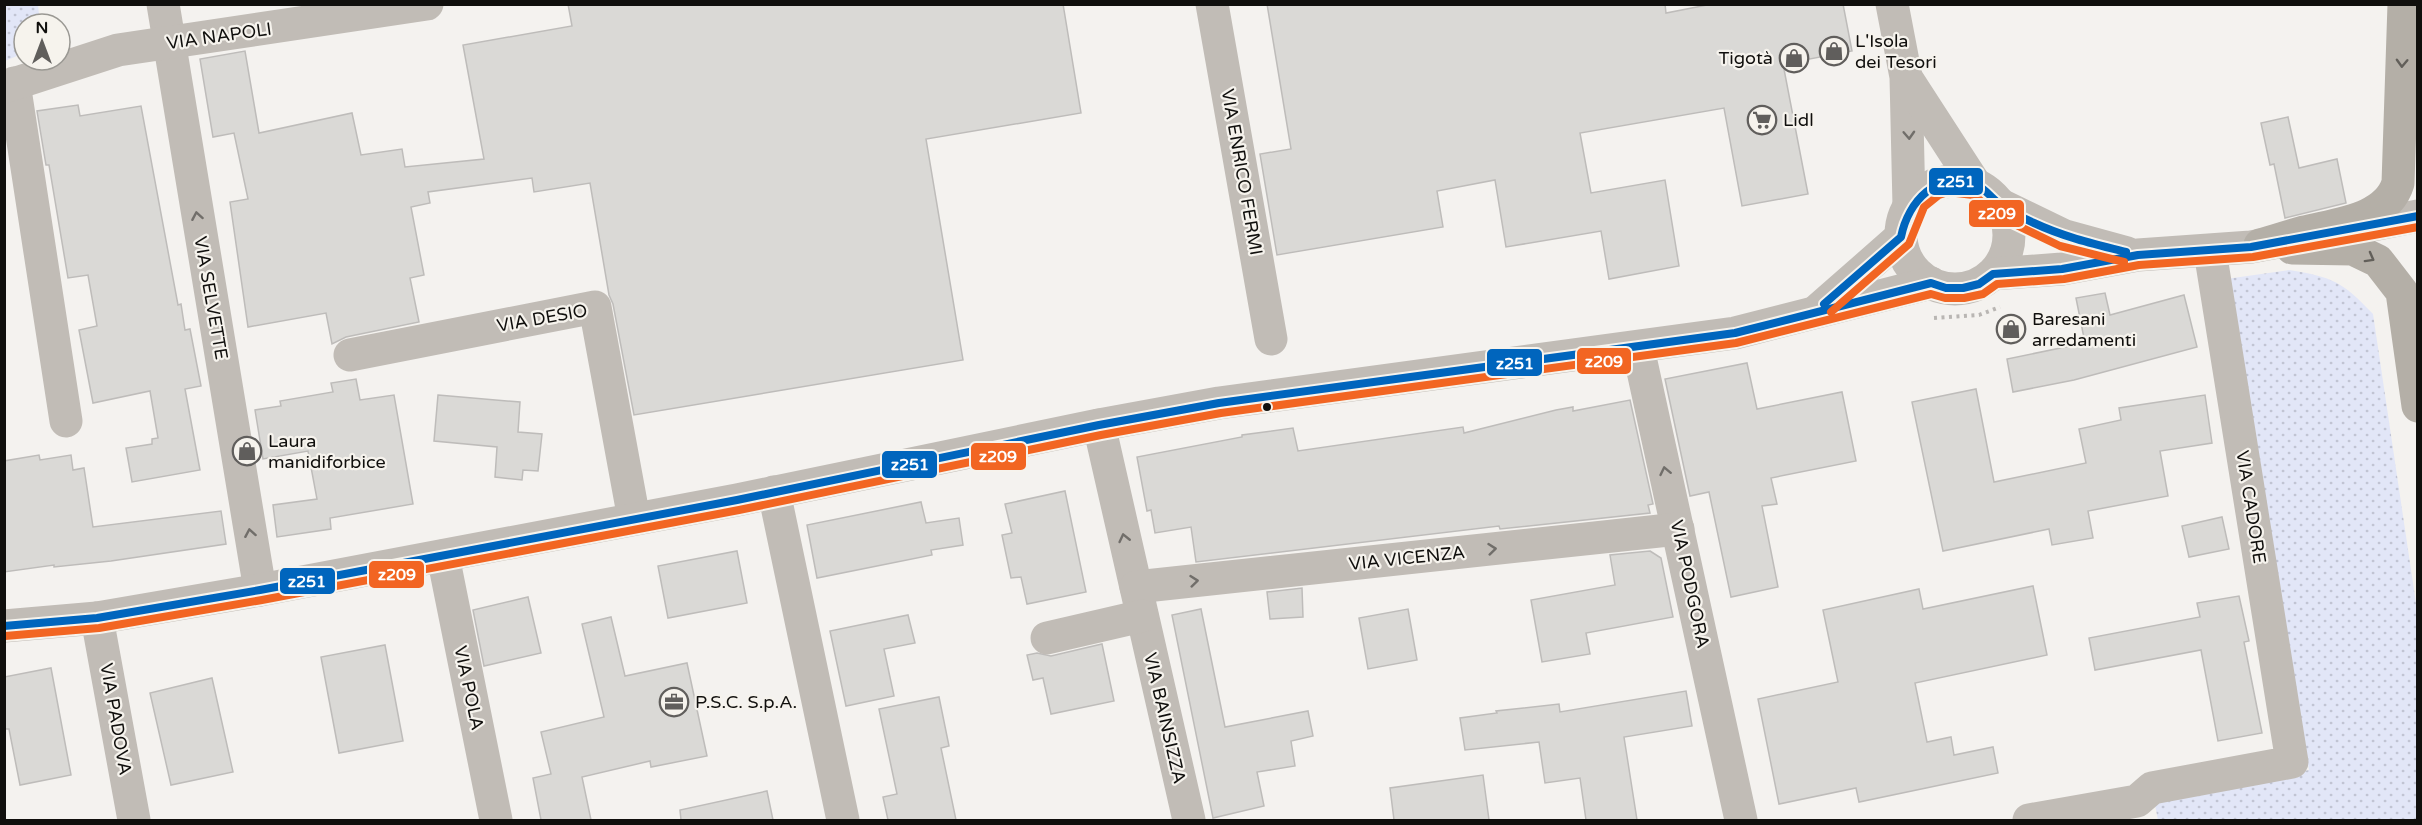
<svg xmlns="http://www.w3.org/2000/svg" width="2422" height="825" font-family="'Varela Round',sans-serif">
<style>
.grass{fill:url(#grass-dots)}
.building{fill:#dad9d6;stroke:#bebcba;stroke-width:1.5}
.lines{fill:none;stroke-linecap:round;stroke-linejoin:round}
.path{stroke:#b9b6b3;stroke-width:4;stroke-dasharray:3 4.5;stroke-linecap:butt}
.minor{stroke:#c1bcb6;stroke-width:33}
.highway{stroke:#b4afa7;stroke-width:33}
.bus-1-casing{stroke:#f6f3ed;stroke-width:12}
.bus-2-casing{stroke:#f6f3ed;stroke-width:12}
.bus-1{stroke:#0065bd;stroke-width:8}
.bus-2{stroke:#f26522;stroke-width:8}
.oneway{stroke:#625f5a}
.oneway2{stroke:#716e6a}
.bus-dot{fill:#100f0d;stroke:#f6f3ed;stroke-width:2}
.labels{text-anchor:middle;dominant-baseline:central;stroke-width:4.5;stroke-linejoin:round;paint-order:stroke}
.street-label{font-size:18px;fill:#100f0d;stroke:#f6f3ed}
.poi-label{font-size:18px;fill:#100f0d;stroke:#f6f3ed;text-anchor:start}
.line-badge{stroke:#f6f3ed;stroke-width:2}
.badge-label{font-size:16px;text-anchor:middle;font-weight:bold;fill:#fff}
</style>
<defs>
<pattern id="grass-dots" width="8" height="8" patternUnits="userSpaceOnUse" patternTransform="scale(1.5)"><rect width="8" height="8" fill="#e2e6f7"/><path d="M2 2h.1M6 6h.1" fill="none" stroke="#c1c4d3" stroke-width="1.8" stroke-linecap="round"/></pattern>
</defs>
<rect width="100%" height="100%" fill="#f4f2ef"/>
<g class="grass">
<polygon points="5,4 38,5 40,24 24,24 24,53 5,61"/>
<path d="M2289,270C2332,277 2342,281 2373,314L2417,610V820H2158L2154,800L2309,770L2226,279Z"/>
</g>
<g class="building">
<polygon points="568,4 1063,4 1081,113 926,139 963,360 634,415 613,304 609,295 590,183 534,192 532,178 428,192 430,203 411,207 424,275 410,278 419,322 346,337 332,344 326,313 248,327 230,202 248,199 234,133 213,137 200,59 245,51 259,133 352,113 361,155 402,149 405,167 484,159 463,45 572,26"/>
<polygon points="1267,4 1665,4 1666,13 1712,4 1843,4 1852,51 1783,64 1808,194 1742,206 1724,108 1580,133 1591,193 1665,180 1679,266 1609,279 1601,231 1506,247 1495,180 1437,191 1443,227 1277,255 1260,154 1291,149"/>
<polygon points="78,105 80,116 141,106 178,305 181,304 185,330 190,329 201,386 185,389 200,470 132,482 126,448 152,444 152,439 158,438 150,391 93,403 79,330 97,326 88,275 68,278 49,165 46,165 37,111"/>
<polygon points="2288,117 2299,168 2337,159 2346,203 2285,218 2274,164 2270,165 2261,123"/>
<polygon points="2105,293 2110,315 2184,295 2197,347 2074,380 2013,392 2007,359 2085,343 2076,298"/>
<polygon points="1747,363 1757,409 1842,392 1856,461 1771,478 1777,504 1762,506 1778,587 1731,597 1709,492 1690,496 1665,379"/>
<polygon points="356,379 360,400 394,395 413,504 330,518 331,529 277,537 273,505 317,499 308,451 263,459 255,410 281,406 280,401 333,392 331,383"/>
<polygon points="1976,389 1994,482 2086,463 2079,429 2121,420 2119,408 2205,395 2212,443 2160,451 2168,496 2088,511 2093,538 2052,545 2049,529 1943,551 1912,402"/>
<polygon points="438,395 520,402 518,432 542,434 538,471 523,470 522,480 495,477 497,447 434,441"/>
<polygon points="1630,400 1653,504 1648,505 1650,513 1500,529 1499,526 1196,562 1191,527 1155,533 1151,510 1147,511 1137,457 1242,437 1242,435 1293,428 1298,451 1463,427 1464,433 1556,410 1573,407 1573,411"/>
<polygon points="39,455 40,460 71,455 73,470 84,468 93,527 221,511 226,544 111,561 54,567 54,565 4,572 4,461"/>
<polygon points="1065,491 1086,592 1027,604 1021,577 1011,578 1002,535 1012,533 1005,504"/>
<polygon points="921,502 926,523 959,518 963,545 931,550 932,555 817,578 807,525"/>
<polygon points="2222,517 2229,549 2189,557 2182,526"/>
<polygon points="737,551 747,603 668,618 658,566"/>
<polygon points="1650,551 1661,558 1673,617 1586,633 1590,654 1542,662 1531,600 1615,585 1610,555"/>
<polygon points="2033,586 2047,655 1915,683 1927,742 1951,737 1954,755 1993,747 1998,773 1859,802 1856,788 1779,804 1758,699 1838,682 1823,610 1919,589 1923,609"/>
<polygon points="1302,588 1303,617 1270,619 1267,592"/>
<polygon points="2239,596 2249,641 2244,642 2262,733 2218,741 2201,650 2095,670 2089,638 2200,617 2197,603"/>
<polygon points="528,597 541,653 484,666 473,610"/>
<polygon points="1201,609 1225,727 1308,711 1313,736 1291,741 1295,766 1257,772 1264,806 1213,818 1172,615"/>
<polygon points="1408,609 1417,660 1368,669 1359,618"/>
<polygon points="908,615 915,643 884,649 894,696 846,706 830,631"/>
<polygon points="611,617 625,676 687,663 707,756 651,767 650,761 582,777 591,820 541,820 533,778 551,774 541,732 604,717 582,624"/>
<polygon points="1102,644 1114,701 1051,714 1043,678 1033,680 1027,655 1037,653 1051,656"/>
<polygon points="385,645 403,741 339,753 321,657"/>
<polygon points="51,668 71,775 20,785 9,729 4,729 4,677"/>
<polygon points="212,678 233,772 171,785 150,693"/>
<polygon points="1686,691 1692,726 1624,737 1637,820 1586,820 1580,778 1545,783 1539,742 1465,750 1460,718 1497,713 1496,711 1559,704 1560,712"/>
<polygon points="939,697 949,746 941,748 956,820 888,820 883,797 897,794 879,709"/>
<polygon points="1483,775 1489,820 1394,820 1390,788"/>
<polygon points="767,791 773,820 681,820 680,810"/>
</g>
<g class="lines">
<polyline class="path" points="1934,318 1979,315 2000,307"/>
<g class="minor">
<polyline points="163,4 260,590"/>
<polyline points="1212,4 1271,339"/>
<polyline points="1892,4 1906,77 1909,206"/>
<polyline points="1907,79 1975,184"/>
<polyline points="14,83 66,421"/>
<polyline points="4,87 118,50 427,4"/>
<circle cx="1955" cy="235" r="54"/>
<polyline points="2001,205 2065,236 2127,253"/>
<polyline points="2342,231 2418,216"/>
<polyline points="1993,274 2062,269 2138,255 2251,247 2289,240"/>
<polyline points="1819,309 1901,237"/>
<polyline points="1638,348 1741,820"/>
<polyline points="350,355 595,307 634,519"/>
<polyline points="1099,425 1189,820"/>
<polyline points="774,492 843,820"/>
<polyline points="443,556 496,820"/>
<polyline points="1136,587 1678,529"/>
<polyline points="97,618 134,820"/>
<polyline points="4,626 97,618 260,590 737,500 1099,425 1219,403 1735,333 1931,283"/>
<polyline points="1047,638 1142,616"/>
<polyline points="2029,820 2137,801 2152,788 2292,762 2210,251"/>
</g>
<g class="highway">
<path d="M2260,245C2275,241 2289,236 2304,232C2336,224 2387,220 2398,183L2404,4"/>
<polyline points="2292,248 2353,249 2378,261 2402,292 2418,406"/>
</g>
<g class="bus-1-casing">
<g id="bus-1">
<path d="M1824,304L1901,237C1908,202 1937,169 1976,185C1986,189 1992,199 2001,205C2011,212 2023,218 2034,223C2064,237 2094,244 2126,252"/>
<polyline points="4,626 97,618 260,590 737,500 1099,425 1219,403 1735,333 1931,283 1946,288 1963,288 1979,284 1993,274 2062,269 2138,255 2251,247 2418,216"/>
</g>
</g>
<g class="bus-2-casing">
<g id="bus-2">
<polyline points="1831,312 1909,244 1924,207 1939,195 1948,192 1973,195 2004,219 2060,246 2124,262"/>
<polyline points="5,636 99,628 262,600 739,510 1101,435 1221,413 1736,343 1931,294 1945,298 1964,298 1983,294 1997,284 2064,279 2139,265 2253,257 2418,227"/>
</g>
</g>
<use href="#bus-1" class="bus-1"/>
<use href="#bus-2" class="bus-2"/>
</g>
<defs><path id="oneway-chevron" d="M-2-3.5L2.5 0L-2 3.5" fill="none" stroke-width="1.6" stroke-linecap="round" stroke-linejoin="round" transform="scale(1.5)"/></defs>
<g class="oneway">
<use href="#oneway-chevron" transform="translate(2402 63) rotate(92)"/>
<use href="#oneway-chevron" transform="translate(2370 258) rotate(29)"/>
</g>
<g class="oneway2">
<use href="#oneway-chevron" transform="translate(1909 135) rotate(87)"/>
<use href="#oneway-chevron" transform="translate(197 216) rotate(-100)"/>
<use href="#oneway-chevron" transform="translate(1665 471) rotate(-102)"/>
<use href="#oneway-chevron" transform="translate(250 533) rotate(-100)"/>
<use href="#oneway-chevron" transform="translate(1124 538) rotate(-103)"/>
<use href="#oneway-chevron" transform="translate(1492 549) rotate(-6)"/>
<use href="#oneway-chevron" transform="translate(1194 581) rotate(-6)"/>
</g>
<defs>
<g id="shop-ring" transform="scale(1.5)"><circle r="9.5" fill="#f6f3ed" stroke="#605e5c" stroke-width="1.5"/><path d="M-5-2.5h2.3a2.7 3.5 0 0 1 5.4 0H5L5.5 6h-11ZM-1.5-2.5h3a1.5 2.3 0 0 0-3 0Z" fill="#605e5c"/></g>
<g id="supermarket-ring" transform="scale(1.5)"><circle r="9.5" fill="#f6f3ed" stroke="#605e5c" stroke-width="1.5"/><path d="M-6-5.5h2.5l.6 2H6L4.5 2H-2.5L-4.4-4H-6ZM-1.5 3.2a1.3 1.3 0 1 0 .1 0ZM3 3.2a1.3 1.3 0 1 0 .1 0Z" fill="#605e5c"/></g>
<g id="office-ring" transform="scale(1.5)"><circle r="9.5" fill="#f6f3ed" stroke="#605e5c" stroke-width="1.5"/><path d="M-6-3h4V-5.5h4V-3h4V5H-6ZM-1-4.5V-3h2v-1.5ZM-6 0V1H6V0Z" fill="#605e5c"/></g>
</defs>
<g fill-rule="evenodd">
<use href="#shop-ring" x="1834" y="51"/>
<use href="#shop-ring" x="1794" y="58"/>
<use href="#supermarket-ring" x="1762" y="120"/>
<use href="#shop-ring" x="2011" y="329"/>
<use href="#shop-ring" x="247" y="451"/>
<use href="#office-ring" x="674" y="702"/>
</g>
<circle class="bus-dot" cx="1267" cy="407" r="5"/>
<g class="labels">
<g class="street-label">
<text transform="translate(219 36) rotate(-8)">VIA NAPOLI</text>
<text transform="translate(1242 172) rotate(80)">VIA ENRICO FERMI</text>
<text transform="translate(211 298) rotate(80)">VIA SELVETTE</text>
<text transform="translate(542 318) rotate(-10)">VIA DESIO</text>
<text transform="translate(2251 507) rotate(81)">VIA CADORE</text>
<text transform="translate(1407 558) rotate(-6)">VIA VICENZA</text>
<text transform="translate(1690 584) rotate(78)">VIA PODGORA</text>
<text transform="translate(469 688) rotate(78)">VIA POLA</text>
<text transform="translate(1165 718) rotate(77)">VIA BAINSIZZA</text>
<text transform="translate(116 719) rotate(80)">VIA PADOVA</text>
</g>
<g class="poi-label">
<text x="1855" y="41">L'Isola<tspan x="1855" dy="21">dei Tesori</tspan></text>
<text x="1773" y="58" text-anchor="end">Tigotà</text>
<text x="1783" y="120">Lidl</text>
<text x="2032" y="319">Baresani<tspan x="2032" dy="21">arredamenti</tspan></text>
<text x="268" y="441">Laura<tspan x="268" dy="21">manidiforbice</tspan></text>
<text x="695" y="702">P.S.C. S.p.A.</text>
</g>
</g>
<g class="line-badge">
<rect x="1928" y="167" width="56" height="29" rx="6" fill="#0065bd"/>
<rect x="1968" y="199" width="57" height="29" rx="6" fill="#f26522"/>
<rect x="1576" y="347" width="56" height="28" rx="6" fill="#f26522"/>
<rect x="1486" y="348" width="57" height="29" rx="6" fill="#0065bd"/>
<rect x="970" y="442" width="57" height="29" rx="6" fill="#f26522"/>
<rect x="881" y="450" width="57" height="29" rx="6" fill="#0065bd"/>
<rect x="368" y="560" width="57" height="29" rx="6" fill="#f26522"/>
<rect x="279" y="567" width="57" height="28" rx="6" fill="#0065bd"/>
</g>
<g class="badge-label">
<text x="1956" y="187">z251</text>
<text x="1997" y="219">z209</text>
<text x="1604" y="367">z209</text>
<text x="1515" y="369">z251</text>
<text x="998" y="462">z209</text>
<text x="910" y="470">z251</text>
<text x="397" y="580">z209</text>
<text x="307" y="587">z251</text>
</g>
<rect width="2422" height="825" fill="none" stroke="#100f0d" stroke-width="12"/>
<g transform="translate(42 42)"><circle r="28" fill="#f6f3ed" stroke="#9a9893" stroke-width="1.5"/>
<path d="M0-4.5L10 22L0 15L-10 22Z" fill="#605e5c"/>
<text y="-9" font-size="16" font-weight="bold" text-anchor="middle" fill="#100f0d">N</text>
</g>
</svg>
